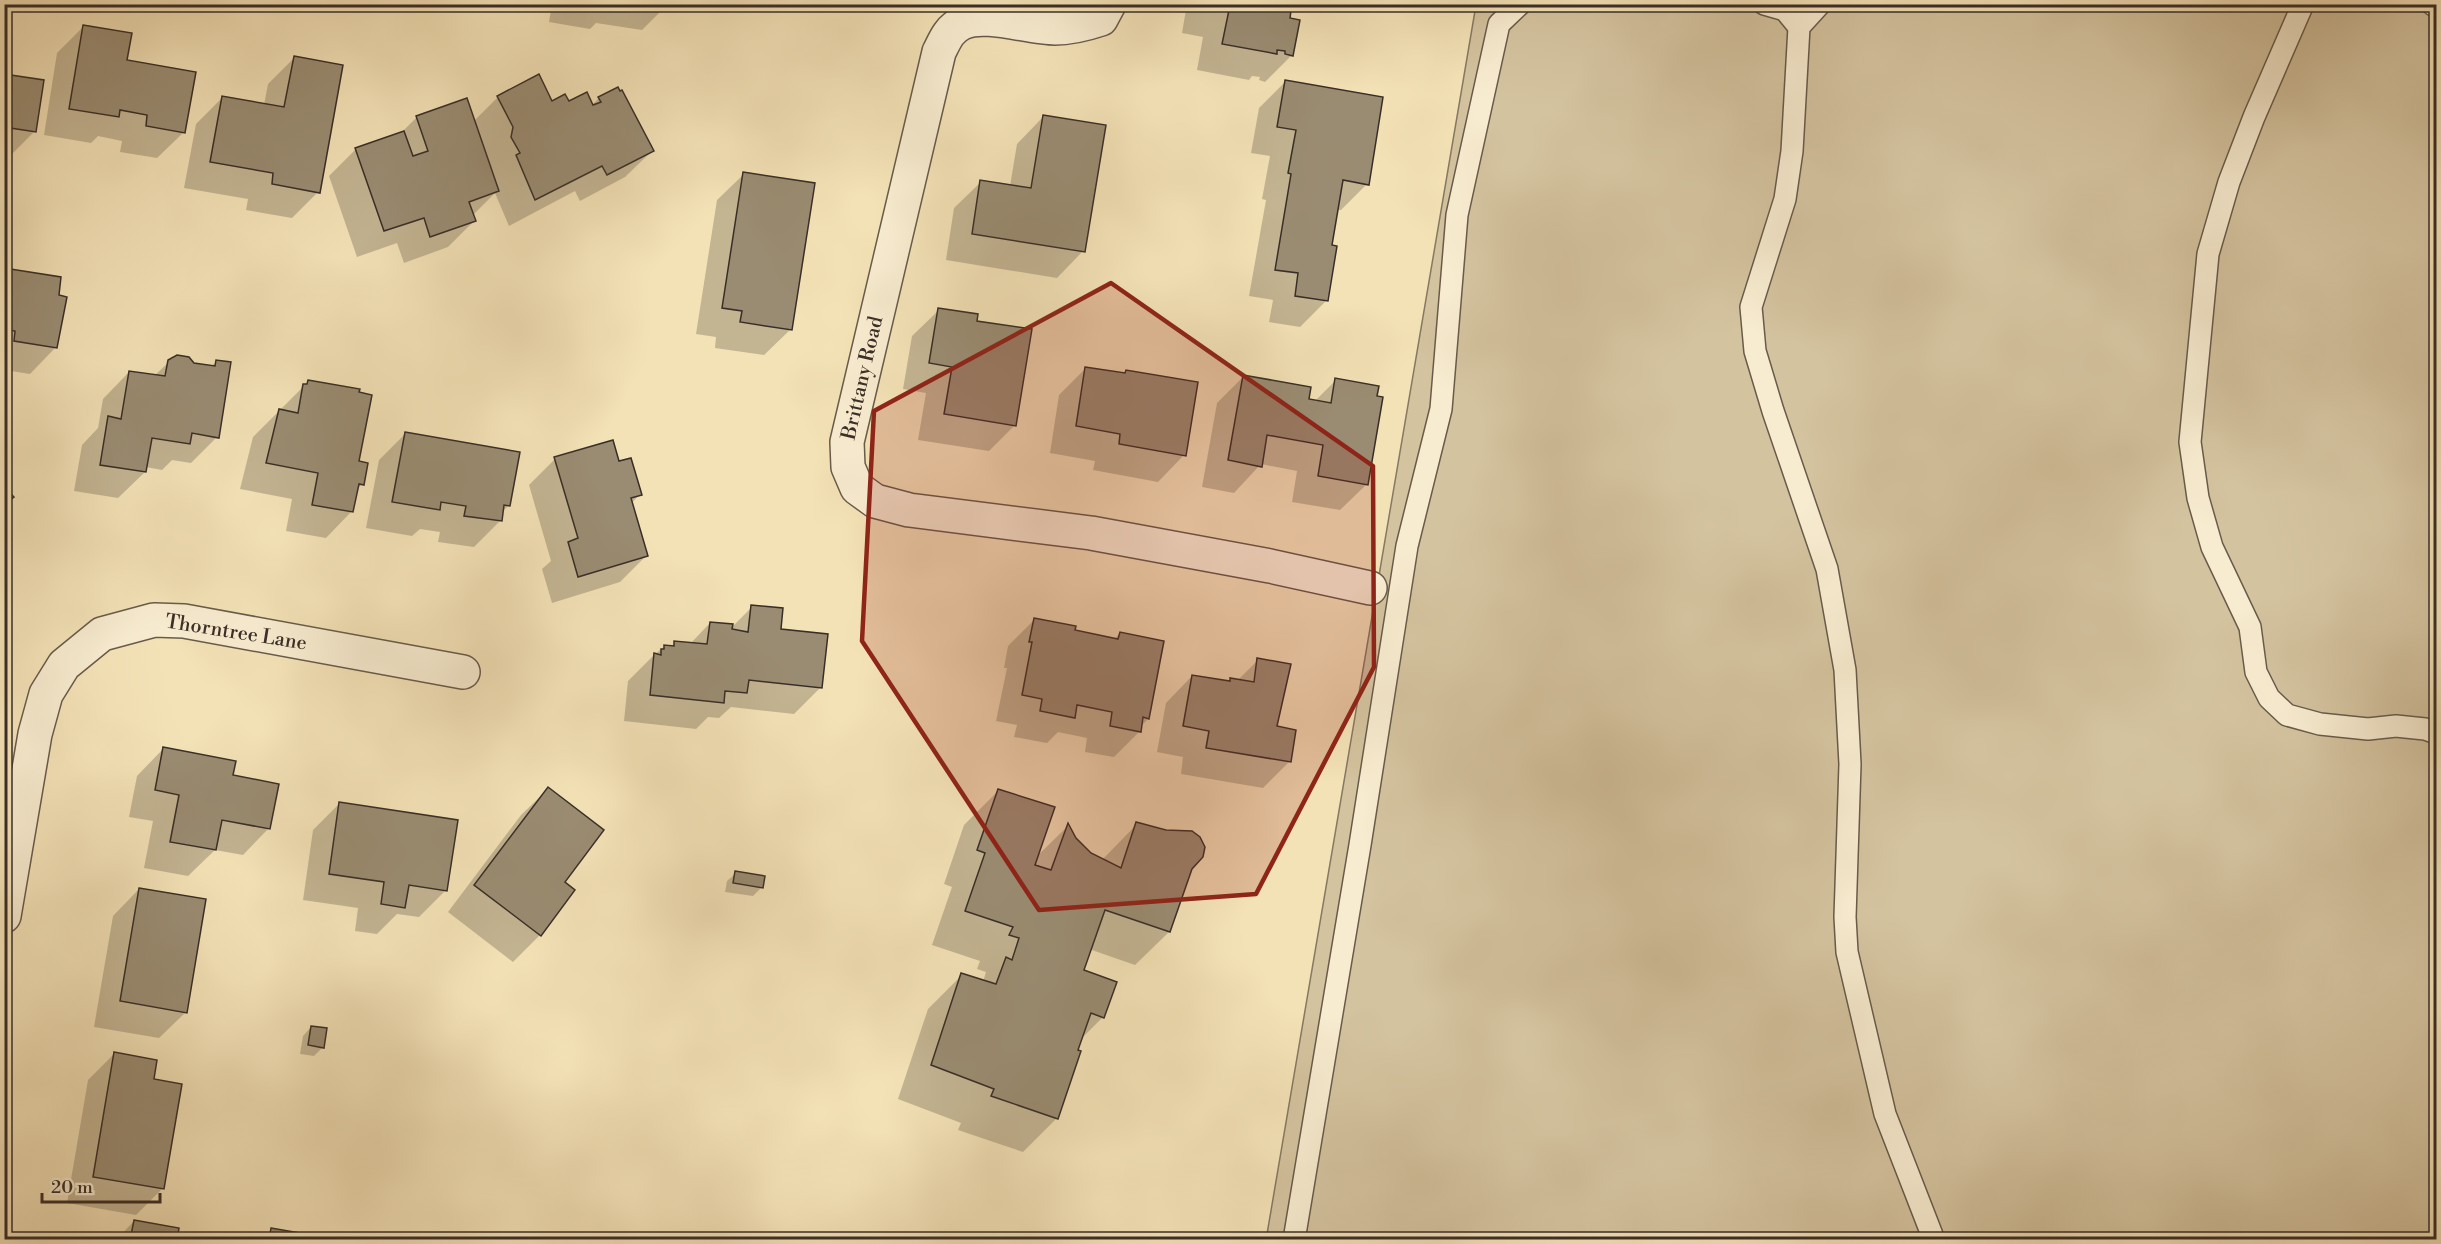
<svg xmlns="http://www.w3.org/2000/svg" width="2441" height="1244" font-family="'Libre Bodoni',serif">
<style>
.green{fill:#d4c39f;stroke:#867863;stroke-width:1.5}
.shadow{fill:#0003}
.building{fill:#9a8c72;stroke:#392e27;stroke-width:1.5}
.lines{fill:none;stroke-linecap:round;stroke-linejoin:round}
.lane-casing{stroke:#685b4b;stroke-width:24}
.street-casing{stroke:#685b4b;stroke-width:36}
.lane{stroke:#f8ecd0;stroke-width:21}
.street{stroke:#f8ecd0;stroke-width:33}
.marked{fill:#8f2418;fill-opacity:0.2;stroke:#8f2418;stroke-width:4.5;stroke-linejoin:round}
.labels{text-anchor:middle;dominant-baseline:central;stroke-width:4.5;stroke-linejoin:round;paint-order:stroke}
.street-label{font-size:20px;fill:#392e27;stroke:#f8ecd0}
</style>
<rect width="100%" height="100%" fill="#f4e2b7"/>
<filter id="stains"><feTurbulence type="fractalNoise" baseFrequency=".00333" numOctaves="4"/><feColorMatrix values="0 0 0 0 .2 0 0 0 0 .09 0 0 0 0 .02 0 0 0 .5 -.17"/></filter>
<radialGradient id="worn" r=".72"><stop offset=".6" stop-color="#630" stop-opacity="0"/><stop offset="1" stop-color="#630" stop-opacity=".3"/></radialGradient>
<polygon class="green" points="1476,5 2436,5 2436,1239 1266,1240"/>
<g class="shadow">
<polygon points="552,4 668,4 642,30 596,23 590,29 549,22"/>
<polygon points="1187,4 1291,4 1288,19 1292,55 1265,82 1259,80 1260,77 1252,76 1249,80 1197,70 1203,37 1182,33"/>
<polygon points="84,26 125,61 184,132 157,158 120,152 122,141 98,136 91,143 44,135 57,53"/>
<polygon points="294,58 318,192 292,218 246,210 248,199 184,188 196,124 222,98 264,105 268,84"/>
<polygon points="4,76 35,131 8,158 4,157"/>
<polygon points="1285,82 1367,184 1341,210 1337,210 1331,246 1327,300 1300,327 1269,322 1273,300 1249,296 1266,200 1262,199 1270,156 1251,153 1259,108"/>
<polygon points="498,97 592,105 599,98 652,151 625,177 580,201 575,191 509,226 495,193 472,216 474,221 448,247 404,263 397,243 357,257 329,176 356,149 400,134 417,117 473,122"/>
<polygon points="1043,117 1083,251 1057,278 946,260 954,208 981,182 1010,186 1017,144"/>
<polygon points="744,174 791,329 764,355 715,348 716,337 696,334 717,200"/>
<polygon points="4,269 56,347 30,374 4,370"/>
<polygon points="939,310 975,322 1015,425 989,451 918,440 926,393 903,389 912,336"/>
<polygon points="169,362 211,367 216,362 217,437 191,463 172,460 162,470 146,467 145,472 118,498 74,491 82,445 98,428 103,399 129,372 154,376"/>
<polygon points="1086,368 1124,374 1126,372 1184,455 1158,482 1093,470 1095,461 1050,453 1059,395"/>
<polygon points="1243,377 1314,402 1336,380 1367,484 1340,510 1292,502 1297,471 1261,464 1234,493 1202,487 1217,403"/>
<polygon points="309,381 358,463 362,484 356,490 352,511 326,538 286,531 292,499 240,489 253,437"/>
<polygon points="405,434 509,505 501,513 501,520 474,547 438,542 440,532 420,529 412,536 366,528 379,460"/>
<polygon points="555,459 640,494 631,504 646,556 620,582 552,603 542,569 551,561 529,485"/>
<polygon points="752,607 780,631 821,687 794,714 731,707 719,718 708,717 696,729 624,721 628,681 654,655 665,646 671,647 675,642 690,644 710,623 733,626"/>
<polygon points="1035,619 1073,632 1114,640 1120,633 1162,642 1148,719 1141,726 1140,731 1114,757 1085,752 1087,738 1058,732 1047,743 1014,737 1017,725 996,721 1007,668 1004,668 1008,646"/>
<polygon points="1258,660 1276,727 1290,761 1263,788 1181,774 1183,757 1157,752 1166,703 1192,676 1228,683 1231,680 1237,681"/>
<polygon points="163,749 231,776 269,828 243,855 215,850 188,876 144,868 153,821 129,817 137,776"/>
<polygon points="548,789 563,882 573,890 540,935 513,962 448,912 521,815"/>
<polygon points="998,791 1035,858 1068,826 1075,839 1090,854 1102,860 1137,824 1191,868 1169,932 1135,965 1089,949 1082,971 1103,1017 1081,1039 1057,1118 1023,1152 958,1130 961,1123 898,1099 928,1009 962,975 983,982 986,972 977,969 980,961 932,945 952,887 944,884 964,825"/>
<polygon points="339,804 446,890 419,917 397,914 377,934 355,931 358,908 303,900 313,830"/>
<polygon points="736,873 762,887 753,896 725,892 727,881"/>
<polygon points="139,889 186,1012 159,1038 94,1027 113,916"/>
<polygon points="311,1027 323,1047 314,1056 300,1054 303,1036"/>
<polygon points="114,1054 152,1080 162,1189 136,1215 67,1203 88,1080"/>
<polygon points="134,1221 176,1240 116,1240"/>
<polygon points="271,1230 310,1240 262,1240"/>
</g>
<g class="building">
<polygon points="1208,4 1292,4 1290,18 1300,20 1293,56 1285,54 1285,51 1277,50 1277,54 1222,44 1229,10 1207,7"/>
<polygon points="83,25 132,33 127,60 196,72 185,133 146,126 147,115 120,110 119,117 69,109"/>
<polygon points="294,56 343,65 320,193 272,184 273,173 210,162 222,96 284,107"/>
<polygon points="4,74 44,80 36,132 4,127"/>
<polygon points="539,74 552,101 565,94 569,101 587,92 593,105 601,102 598,97 618,87 620,91 622,90 654,151 607,175 602,166 535,200 516,155 520,153 511,137 513,127 497,96"/>
<polygon points="1285,80 1383,97 1369,185 1343,180 1332,245 1337,246 1328,301 1295,296 1298,273 1275,270 1291,174 1288,173 1296,130 1277,127"/>
<polygon points="467,98 499,191 469,202 476,221 430,237 424,218 384,231 355,148 404,131 413,156 428,151 416,116"/>
<polygon points="1043,115 1106,125 1085,252 972,234 980,180 1031,188"/>
<polygon points="743,172 815,183 792,330 740,322 742,311 722,308"/>
<polygon points="4,268 61,277 59,295 67,297 57,348 14,341 15,331 4,329"/>
<polygon points="938,308 978,314 977,321 1032,329 1016,426 944,414 952,367 929,363"/>
<polygon points="177,355 189,357 194,363 215,366 216,360 231,362 219,438 192,433 190,444 152,438 146,472 100,465 108,416 121,419 129,371 165,376 168,360"/>
<polygon points="1085,367 1125,373 1126,370 1198,382 1186,456 1119,444 1120,434 1076,426"/>
<polygon points="1243,375 1311,387 1309,399 1331,403 1335,378 1379,386 1377,396 1383,397 1368,485 1318,476 1323,445 1267,435 1262,467 1228,460"/>
<polygon points="308,380 360,389 359,392 372,395 359,461 368,463 364,485 359,484 353,512 312,505 318,473 266,463 279,409 298,413 303,384 307,384"/>
<polygon points="405,432 520,452 510,506 504,505 502,521 464,516 466,506 441,502 440,510 392,502"/>
<polygon points="613,440 619,461 631,458 642,495 631,498 648,556 578,577 568,542 578,538 554,457"/>
<polygon points="4,486 14,497 4,504"/>
<polygon points="751,605 783,608 781,629 828,634 822,688 749,680 747,693 725,691 724,703 650,695 654,653 661,655 661,649 664,649 664,645 674,646 674,641 707,644 710,622 733,624 732,629 748,632"/>
<polygon points="1034,618 1076,626 1075,630 1118,639 1120,632 1164,641 1149,719 1143,717 1141,732 1110,726 1112,712 1077,705 1075,718 1040,711 1042,699 1022,695 1032,642 1029,642"/>
<polygon points="1257,658 1291,664 1277,726 1296,730 1291,762 1206,748 1209,731 1183,726 1192,675 1230,681 1230,678 1254,682"/>
<polygon points="163,747 236,761 233,775 279,784 270,829 222,820 216,850 170,842 179,795 155,790"/>
<polygon points="548,787 604,830 565,882 575,890 541,936 474,885"/>
<polygon points="998,789 1055,807 1035,865 1051,870 1068,823 1076,838 1091,853 1121,868 1136,822 1166,830 1192,831 1200,837 1205,847 1203,857 1192,869 1170,932 1105,910 1084,970 1117,982 1104,1018 1091,1013 1078,1050 1081,1051 1058,1119 991,1096 994,1089 931,1065 961,973 996,984 1006,957 1012,960 1019,938 1009,935 1013,927 965,911 985,853 977,850"/>
<polygon points="339,802 458,820 447,891 409,885 405,908 381,904 384,882 329,874"/>
<polygon points="735,871 765,876 763,888 733,883"/>
<polygon points="139,888 206,899 187,1013 120,1001"/>
<polygon points="311,1026 327,1028 324,1048 308,1045"/>
<polygon points="114,1052 157,1060 154,1079 182,1084 164,1189 93,1177"/>
<polygon points="134,1220 179,1228 177,1240 130,1240"/>
<polygon points="271,1228 312,1235 311,1240 269,1240"/>
</g>
<g class="lines">
<g class="lane-casing">
<g id="lane">
<polyline points="1764,4 1785,10 1799,27 1792,4"/>
<polyline points="1820,4 1799,27 1792,151 1785,199 1751,307 1755,351 1773,411 1827,569 1845,670 1850,764 1845,917 1847,952 1885,1114 1934,1240"/>
<polyline points="2303,4 2254,117 2229,182 2208,254 2190,442 2198,498 2212,547 2250,627 2256,672 2269,698 2287,715 2320,724 2368,729 2396,726 2425,729 2436,733"/>
<polyline points="2432,4 2436,7"/>
<polyline points="1294,1240 1360,845 1407,546 1441,409 1457,215 1499,24 1520,4"/>
</g>
</g>
<g class="street-casing">
<g id="street">
<path d="M1109,4L1101,19C1086,24 1071,28 1055,28C1029,28 985,12 962,23C949,29 945,40 939,52L847,442L848,467L857,488L875,501L909,510L1091,533L1270,566L1370,588"/>
<polyline points="4,916 35,734 46,694 64,665 102,634 154,620 184,621 463,672"/>
</g>
</g>
<use href="#lane" class="lane"/>
<use href="#street" class="street"/>
</g>
<path class="marked" d="M1111,283L1373,466L1374,667L1256,894L1039,910L862,641L874,411Z"/>
<g class="labels">
<g class="street-label">
<text transform="translate(863 378) rotate(-77)">Brittany Road</text>
<text transform="translate(236 633) rotate(9)">Thorntree Lane</text>
</g>
</g>
<rect width="2441" height="1244" fill="none" stroke="#f4e2b7" stroke-width="24"/>
<rect x="6" y="6" width="2429" height="1232" fill="none" stroke="#392e27" stroke-width="3"/>
<rect x="12" y="12" width="2417" height="1220" fill="none" stroke="#392e27" stroke-width="1.5"/>
<path d="M42 1193v9h118v-9" fill="none" stroke="#392e27" stroke-width="3"/>
<text x="51" y="1193" font-size="18" fill="#392e27" stroke="#f8ecd0" stroke-width="4.5" paint-order="stroke">20 m</text>
<rect width="100%" height="100%" filter="url(#stains)"/>
<rect width="100%" height="100%" fill="url(#worn)"/>
</svg>
